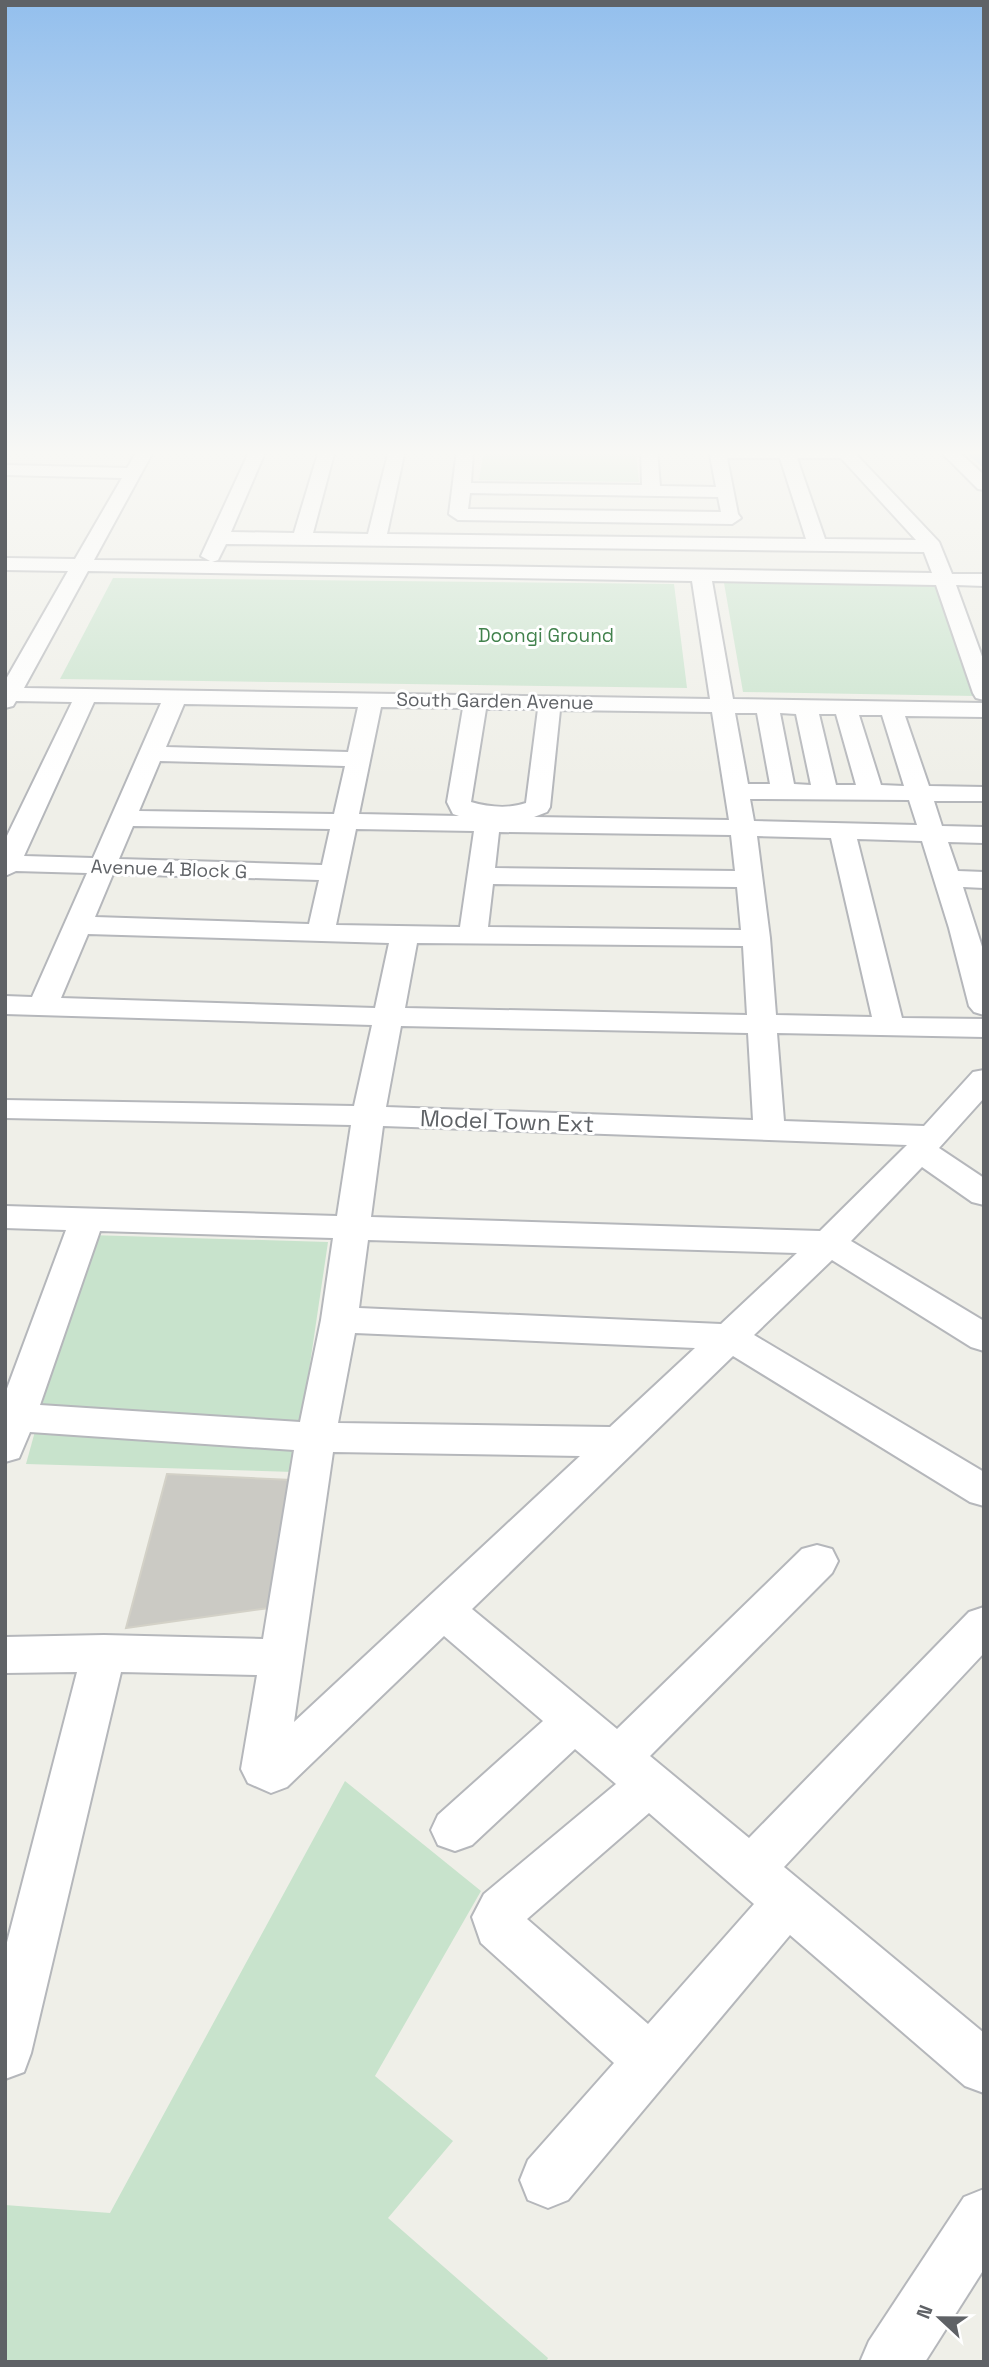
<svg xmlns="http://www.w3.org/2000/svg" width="989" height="2367" font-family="'Space Grotesk',sans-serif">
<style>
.green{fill:#c8e3cc}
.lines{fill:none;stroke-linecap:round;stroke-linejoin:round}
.canal{fill:#b3d0f4;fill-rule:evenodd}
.building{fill:#cbcac4;stroke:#d3d1c7;stroke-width:2}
.minor-casing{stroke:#b5b7bb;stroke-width:4}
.minor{fill:#fff;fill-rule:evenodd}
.labels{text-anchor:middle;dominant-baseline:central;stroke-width:6;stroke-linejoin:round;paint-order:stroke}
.far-park-label{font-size:19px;fill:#42824d;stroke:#fff}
.far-street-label{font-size:19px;fill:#5f6266;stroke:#fff}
.street-label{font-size:23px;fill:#5f6266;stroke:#fff}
</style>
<rect width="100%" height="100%" fill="#efefe8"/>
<g class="green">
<polygon points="484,450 636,450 639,482 479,480"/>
<polygon points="113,578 674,584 687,688 60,679"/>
<polygon points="724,583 935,585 975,696 743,692"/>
<polygon points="89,1235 328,1242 294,1472 26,1464"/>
<polygon points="345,1781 481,1891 375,2076 453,2141 388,2218 548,2358 546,2362 5,2362 5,2205 110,2213"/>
</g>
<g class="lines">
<polygon class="canal" points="962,450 976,450 984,456 984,468"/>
</g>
<polygon class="building" points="167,1474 291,1480 269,1608 126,1628"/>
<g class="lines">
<g class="minor-casing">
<g id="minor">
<path d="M138,450H154L94,560L210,561L201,556L250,450H266L231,532L294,533L319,450H335L313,533L368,534L389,450H405L387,534L806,539L780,458H727L738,514L741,518L732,524L458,520L449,514L457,450H473L471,483L642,485L641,450H657L660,486L716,487L709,450H852L939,542L952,574H984V586L956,585L984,662V700L976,698L973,693L936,585L712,581L733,699L984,703V717L905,716L929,786L984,787V801H934L942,826L984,827V843L948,842L958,871L984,872V888L963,887L984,953V1015L974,1012L969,1006L949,928L922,841L857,839L902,1018L984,1019V1037L777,1033L784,1121L924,1126L973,1072L984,1070V1098L939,1148L984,1178V1205L972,1202L922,1167L851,1241L984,1321V1351L971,1347L832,1260L754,1335L984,1472V1506L970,1502L733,1356L472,1609L617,1729L802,1549L817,1545L832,1549L838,1561L832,1573L650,1756L749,1838L969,1612L984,1607V1653L784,1867L984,2033V2093L965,2086L790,1935L568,2200L548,2208L528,2200L520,2180L528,2160L614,2063L481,1943L472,1917L484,1894L616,1784L575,1749L472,1845L455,1851L438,1845L431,1830L438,1815L543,1721L444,1636L287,1787L271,1793L248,1783L241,1769L257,1675L121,1672L31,2053L24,2072L5,2079V1950L77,1672L5,1673V1637L104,1635L263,1639L294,1450L30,1432L19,1458L5,1462V1394L66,1230L5,1228V1206L337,1216L351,1125L5,1118V1100L354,1106L372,1025L5,1014V996L32,997L87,873L16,871L5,876V840L72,702L16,701L13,706L5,708V681L68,571L5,570V558L75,559L122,478L5,475V465L127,468ZM797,458H841L916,540L825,539ZM470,493L718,497L721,512L468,509ZM226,544L924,552L932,573L212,562L218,560ZM88,571L692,581L710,699L24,688ZM94,702L161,703L93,858L24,856ZM184,704L358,707L348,752L166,747ZM381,707L463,708L447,802L453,814L459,816L359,814ZM486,709H538L526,803C509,809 488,807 471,802ZM560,710L712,712L729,820L534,817L547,812L550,807ZM735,713H757L770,784H748ZM780,713L796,714L811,785L794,784ZM819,714H836L856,785H836ZM859,715H882L904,786L881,785ZM160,761L345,766L334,814L139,811ZM750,799L909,800L917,825L754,821ZM133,826L330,829L322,865L119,859ZM356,829L474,831L460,927L336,925ZM499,832L731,835L735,871L495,868ZM757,836L831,838L872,1017L776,1015L770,938ZM113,874L319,880L309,924L95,917ZM493,884L737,887L741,930L488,927ZM88,934L389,943L375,1008L61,998ZM417,943L743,946L747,1015L405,1008ZM401,1026L748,1033L753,1120L386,1107ZM383,1126L907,1145L820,1231L371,1217ZM100,1231L333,1238L321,1320L300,1422L40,1405ZM368,1240L797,1253L721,1324L359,1308ZM355,1333L695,1348L610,1427L338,1423ZM333,1452L580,1456L294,1722ZM649,1813L754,1904L648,2024L527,1919Z"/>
<polygon points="939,450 957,450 984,475 984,490 978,489"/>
<polygon points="984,2189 984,2269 925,2362 860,2362 869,2341 964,2197"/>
</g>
</g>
<use href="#minor" class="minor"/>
</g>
<linearGradient id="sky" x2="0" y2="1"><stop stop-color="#93bfed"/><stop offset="0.58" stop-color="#f8f8f5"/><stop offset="1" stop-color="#f8f8f5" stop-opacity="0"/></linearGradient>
<rect width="989" height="781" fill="url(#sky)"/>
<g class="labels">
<g class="far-park-label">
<text x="546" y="635">Doongi Ground</text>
</g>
<g class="far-street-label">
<text transform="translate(495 701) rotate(1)">South Garden Avenue</text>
<text transform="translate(169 869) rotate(2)">Avenue 4 Block G</text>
</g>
<g class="street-label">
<text transform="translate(507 1121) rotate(2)">Model Town Ext</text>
</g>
</g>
<rect width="989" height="2367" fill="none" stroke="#5f6266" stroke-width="14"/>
<g transform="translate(940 2318) rotate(292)" stroke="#ffffff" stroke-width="5" paint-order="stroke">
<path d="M0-5L12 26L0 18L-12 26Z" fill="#5f6266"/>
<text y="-10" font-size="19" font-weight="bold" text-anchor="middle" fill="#5f6266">N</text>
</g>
</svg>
